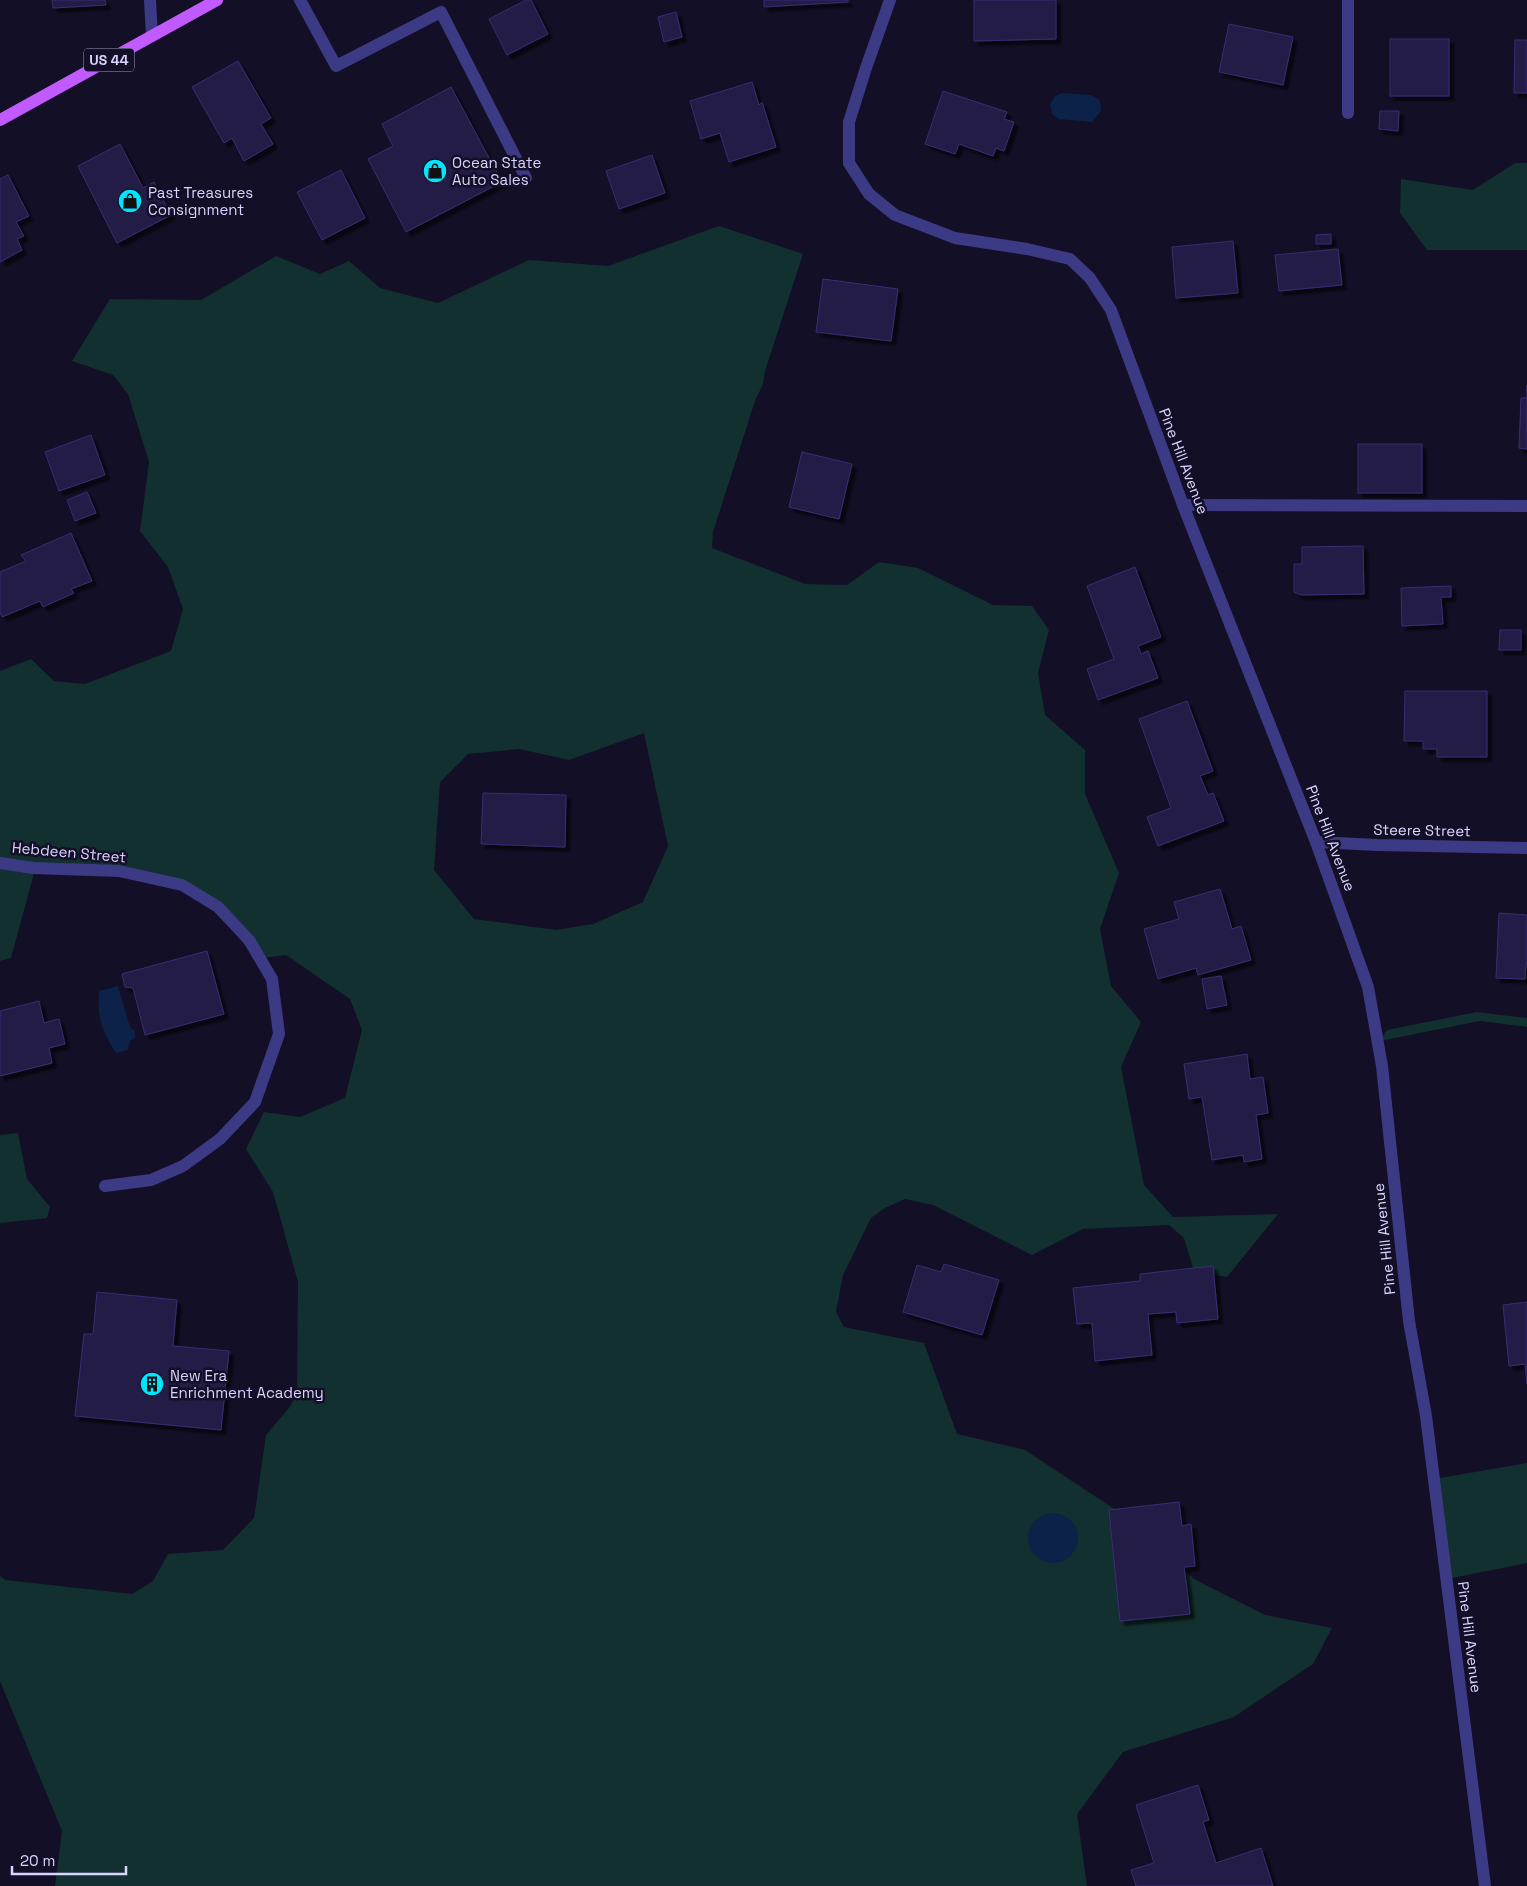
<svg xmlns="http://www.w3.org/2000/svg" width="1527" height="1886" font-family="'Space Grotesk',sans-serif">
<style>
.green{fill:#12302f;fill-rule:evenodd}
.water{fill:#0c2248}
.building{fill:#241b47;stroke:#3b2d73;filter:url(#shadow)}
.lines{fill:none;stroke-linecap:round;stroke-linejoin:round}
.service{stroke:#3d3a85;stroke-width:12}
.minor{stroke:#3d3a85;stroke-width:12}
.primary{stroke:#c25bff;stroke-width:12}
.labels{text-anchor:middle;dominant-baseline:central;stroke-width:5;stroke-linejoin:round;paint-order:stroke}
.shield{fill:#130f26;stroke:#9e99be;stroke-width:1}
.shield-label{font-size:14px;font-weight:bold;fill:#d9d4ff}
.poi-label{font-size:15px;fill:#d9d4ff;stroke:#130f26;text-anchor:start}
.street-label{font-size:15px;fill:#d9d4ff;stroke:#130f26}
</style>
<defs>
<filter id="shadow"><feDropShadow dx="4.5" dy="4.5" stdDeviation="1" flood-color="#0009"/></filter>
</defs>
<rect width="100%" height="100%" fill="#130f26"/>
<g class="green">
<polygon points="1515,163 1527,163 1527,250 1427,250 1400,213 1401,179 1473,190"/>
<path d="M719,226L803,254L765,371L763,384L755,401L713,532L712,548L805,584L847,585L879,562L918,568L993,605L1032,606L1049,630L1038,673L1045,715L1085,750V794L1119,873L1100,929L1111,986L1141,1022L1121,1067L1144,1185L1173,1217L1278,1214L1227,1277L1194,1271L1184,1238L1169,1225L1083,1229L1032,1255L933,1205L905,1199L885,1208L871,1218L843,1275L836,1312L844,1327L924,1343L957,1434L1025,1450L1125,1516L1194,1579L1265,1615L1332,1628L1313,1664L1234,1717L1123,1752L1077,1814L1087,1886H55L62,1831L0,1681V1576L5,1580L132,1594L153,1581L168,1554L223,1550L254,1518L266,1435L289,1408L297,1395L298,1282L273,1192L246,1149L264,1112L300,1117L345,1098L362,1030L350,999L286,955L255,959L217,906L176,883L36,866L11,958L0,961V671L31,659L54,681L85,684L171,651L183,609L168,567L140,531L149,462L128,394L113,375L72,361L110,299L201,300L276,256L320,274L349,261L380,288L438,303L529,260L608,266ZM644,733L668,846L643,902L593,924L556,930L474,919L434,870L440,782L468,754L519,749L569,760Z"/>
<polygon points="1477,1012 1527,1018 1527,1027 1480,1021 1380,1041 1387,1030"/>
<polygon points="18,1133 27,1179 50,1207 47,1218 0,1223 0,1135"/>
<polygon points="1527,1463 1527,1563 1452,1578 1434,1479"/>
</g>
<g class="water">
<polygon points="1062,93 1091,95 1100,100 1101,111 1092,122 1059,119 1052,114 1050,105 1054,97"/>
<path d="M118,986L130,1027L135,1031V1038L130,1041L128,1050L116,1053C102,1031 97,1018 99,991Z"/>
<circle cx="1053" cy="1538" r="25"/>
</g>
<g class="building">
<polygon points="52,0 105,0 106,5 53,8"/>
<polygon points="526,0 531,0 548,34 507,55 489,19"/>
<polygon points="764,0 848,0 848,2 764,7"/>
<polygon points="974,0 1056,0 1056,39 974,41"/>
<polygon points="676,12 682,37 664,42 658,17"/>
<polygon points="1229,24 1293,37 1283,85 1219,72"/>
<rect x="1390" y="39" width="59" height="57"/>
<polygon points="1515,40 1527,40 1527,93 1514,93"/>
<polygon points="238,61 271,118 261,124 273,144 244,161 232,138 224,143 192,87"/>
<polygon points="752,82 759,105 762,102 776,147 729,162 720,133 701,139 690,101"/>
<polygon points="451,87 502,182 406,232 368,159 393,146 382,124"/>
<polygon points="943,91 1007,112 1004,119 1014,122 1004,151 996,148 993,156 959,144 955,154 925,144"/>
<polygon points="1380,111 1399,111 1398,131 1379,129"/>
<polygon points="120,144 143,188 154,182 171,215 117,243 78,166"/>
<polygon points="652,155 665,193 619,209 606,171"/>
<polygon points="341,170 365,218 322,240 297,192"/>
<polygon points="8,175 29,216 16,222 24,236 17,239 22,250 0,262 0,179"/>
<polygon points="1331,234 1331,244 1316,244 1316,235"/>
<polygon points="1233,241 1238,293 1176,298 1172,247"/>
<polygon points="1338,249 1342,285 1279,291 1275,255"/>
<polygon points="823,279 898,289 891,341 816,332"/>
<polygon points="1527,385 1527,449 1519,448 1521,398 1527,398"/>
<polygon points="91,435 105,475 59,491 45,452"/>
<rect x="1358" y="444" width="64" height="49"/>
<polygon points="802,452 852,464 839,519 789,507"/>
<polygon points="87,492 96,513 75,521 67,500"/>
<polygon points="71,533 92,581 71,589 74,593 43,607 40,601 2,617 0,612 0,572 26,561 21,555"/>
<polygon points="1363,546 1364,594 1301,595 1294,592 1294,564 1302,564 1302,547"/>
<polygon points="1135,567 1161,637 1138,646 1141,654 1148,651 1158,678 1098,700 1087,669 1114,659 1087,586"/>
<polygon points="1451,586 1451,597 1441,597 1443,624 1402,626 1401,588"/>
<polygon points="1500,630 1521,630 1521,650 1499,650"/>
<polygon points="1405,691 1487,691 1487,757 1437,757 1437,749 1423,749 1423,741 1404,741"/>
<polygon points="1187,701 1213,771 1200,776 1208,795 1213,793 1224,821 1158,846 1147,817 1171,808 1139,719"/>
<polygon points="483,793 566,795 565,847 481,844"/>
<polygon points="1220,889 1232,929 1241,926 1251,960 1198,975 1196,968 1158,979 1144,929 1179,919 1174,902"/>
<polygon points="1499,913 1527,915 1527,963 1526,963 1525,979 1496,978"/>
<polygon points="207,951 224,1014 145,1035 133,988 125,987 122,974"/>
<polygon points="1221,976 1227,1005 1207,1009 1202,979"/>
<polygon points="39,1001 44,1023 59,1019 65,1044 49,1048 52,1063 0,1076 0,1011"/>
<polygon points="1247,1054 1250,1079 1263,1077 1268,1113 1256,1115 1262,1159 1244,1162 1243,1155 1212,1160 1202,1097 1189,1099 1184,1064"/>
<polygon points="944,1264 999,1280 982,1335 903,1312 917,1265 941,1272"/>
<polygon points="1213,1266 1218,1319 1177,1323 1176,1312 1148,1314 1152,1355 1095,1361 1092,1323 1077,1324 1073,1288 1140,1281 1140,1274"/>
<polygon points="97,1292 177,1300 173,1346 229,1351 221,1430 75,1416 84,1334 93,1334"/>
<polygon points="1527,1302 1527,1384 1525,1364 1509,1366 1503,1305"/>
<polygon points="1179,1502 1182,1526 1191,1524 1195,1566 1184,1567 1190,1614 1120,1621 1109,1510"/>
<polygon points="1198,1785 1209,1820 1203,1822 1216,1863 1261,1848 1273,1886 1136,1886 1131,1870 1154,1863 1136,1805"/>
</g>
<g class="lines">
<g class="service">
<polyline points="300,0 336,66 441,12 526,178"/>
<polyline points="1183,505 1527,506"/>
<polyline points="105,1186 151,1180 183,1166 220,1139 255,1102 279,1034 272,979"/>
</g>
<g class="minor">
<polyline points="150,0 152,36"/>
<polyline points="890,0 866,68 849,122 849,163 869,194 895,215 955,238 1027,249 1070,259 1090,278 1111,310 1183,505 1316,842 1368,987 1382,1066 1409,1321 1426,1416 1485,1886"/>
<polyline points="1348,113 1348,0"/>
<polyline points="1316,842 1377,845 1527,848"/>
<polyline points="0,863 33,868 119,871 182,885 218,907 249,940 272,979"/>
</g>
<polyline class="primary" points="0,120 217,0"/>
</g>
<defs>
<g id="shop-disc" transform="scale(1.25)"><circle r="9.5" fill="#00e5ff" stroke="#130f26"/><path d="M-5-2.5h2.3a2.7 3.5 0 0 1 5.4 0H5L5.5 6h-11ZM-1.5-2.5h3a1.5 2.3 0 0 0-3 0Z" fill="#111"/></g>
<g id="building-disc" transform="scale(1.25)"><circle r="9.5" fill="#00e5ff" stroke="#130f26"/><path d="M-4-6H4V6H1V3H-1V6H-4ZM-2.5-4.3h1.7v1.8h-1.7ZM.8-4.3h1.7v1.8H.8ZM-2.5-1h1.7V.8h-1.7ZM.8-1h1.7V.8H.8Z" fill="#111"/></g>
</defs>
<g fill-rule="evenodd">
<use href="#shop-disc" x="435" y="171"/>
<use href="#shop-disc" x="130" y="201"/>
<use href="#building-disc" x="152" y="1384"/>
</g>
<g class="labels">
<rect class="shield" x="84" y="48.5" width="50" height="23" rx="4"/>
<g class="shield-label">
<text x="109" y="60">US 44</text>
</g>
<g class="poi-label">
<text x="452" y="162">Ocean State<tspan x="452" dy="17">Auto Sales</tspan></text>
<text x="148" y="192">Past Treasures<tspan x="148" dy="17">Consignment</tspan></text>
<text x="170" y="1375">New Era<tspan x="170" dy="17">Enrichment Academy</tspan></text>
</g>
<g class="street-label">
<text transform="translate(1184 461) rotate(69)">Pine Hill Avenue</text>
<text transform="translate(1422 830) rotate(1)">Steere Street</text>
<text transform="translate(1331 838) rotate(69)">Pine Hill Avenue</text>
<text transform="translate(69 852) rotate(5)">Hebdeen Street</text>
<text transform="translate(1384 1239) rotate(-96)">Pine Hill Avenue</text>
<text transform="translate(1470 1637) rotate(83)">Pine Hill Avenue</text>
</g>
</g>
<path d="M12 1866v8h114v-8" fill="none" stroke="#d9d4ff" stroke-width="2.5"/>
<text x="20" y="1866" font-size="15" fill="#d9d4ff" stroke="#130f26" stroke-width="4" paint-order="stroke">20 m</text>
</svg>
